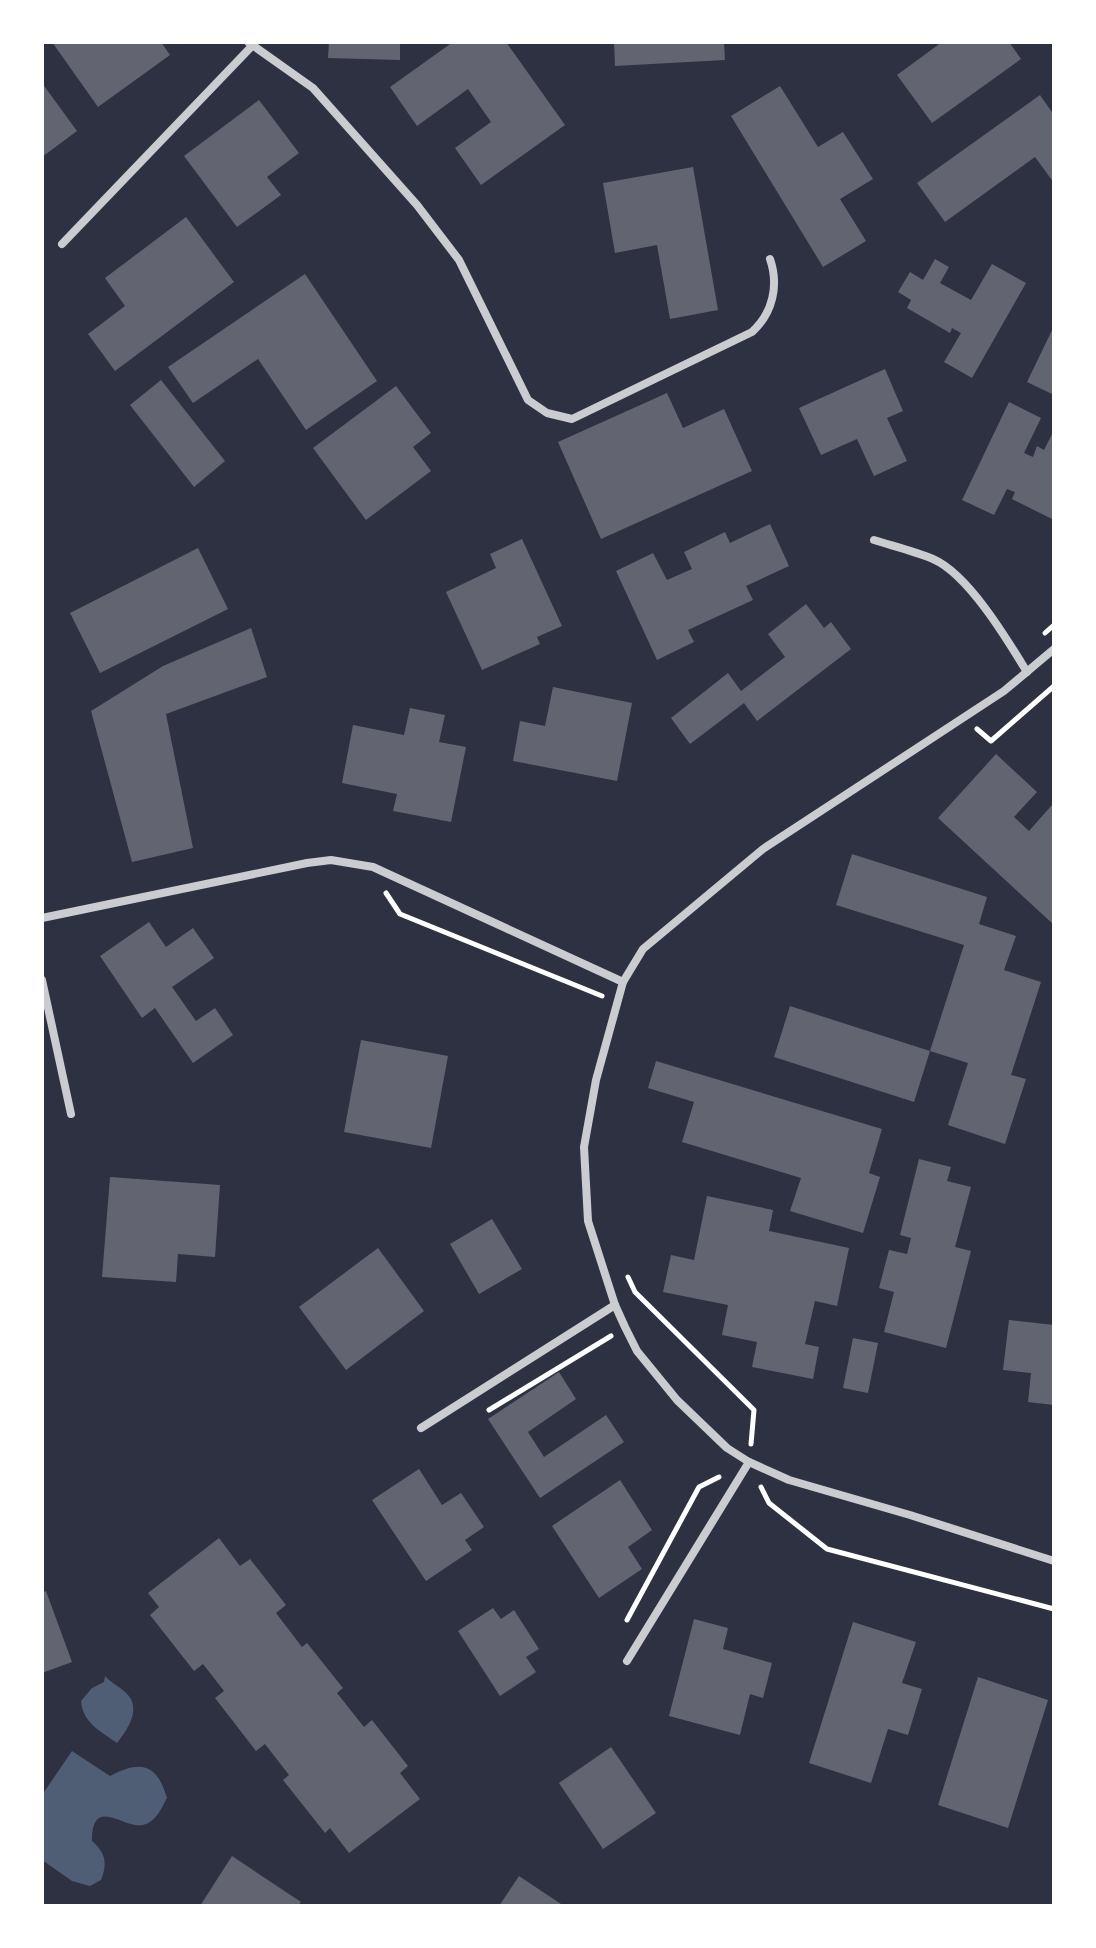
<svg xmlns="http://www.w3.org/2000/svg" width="1096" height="1948" font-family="Commissioner,sans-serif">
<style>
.water{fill:#4f5d75}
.building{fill:#626471}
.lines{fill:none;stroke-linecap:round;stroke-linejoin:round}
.path{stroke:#fff;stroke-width:5}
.minor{stroke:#caccd0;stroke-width:8}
</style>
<rect width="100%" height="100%" fill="#2d3142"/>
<g class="water">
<path d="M105,1676C111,1683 119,1686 125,1692C143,1707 128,1729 117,1743C100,1731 83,1723 81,1701L92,1688L104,1682Z"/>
<path d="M72,1751L110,1776C140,1760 157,1763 167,1798C161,1809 156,1822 143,1825C125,1830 92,1794 92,1841C105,1852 108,1863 101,1880L90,1886L72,1881L42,1860V1795Z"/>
</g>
<g class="building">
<polygon points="52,42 161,42 170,55 98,107"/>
<polygon points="329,42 400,42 400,60 328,58"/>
<polygon points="453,42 506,42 565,125 481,185 455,148 491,122 468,89 417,126 390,87"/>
<polygon points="614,42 724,42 725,60 615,66"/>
<polygon points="942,42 1009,42 1021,59 932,123 897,75"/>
<polygon points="42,83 77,131 42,157"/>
<polygon points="780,86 818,147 843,132 873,179 840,199 866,241 823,267 731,116"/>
<polygon points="1040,95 1054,115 1054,183 1035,157 945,222 917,183"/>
<polygon points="259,100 299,153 267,177 281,195 237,227 184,156"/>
<polygon points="693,167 718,310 670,319 657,245 615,253 603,183"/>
<polygon points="186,217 234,282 115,371 88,334 125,306 105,278"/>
<polygon points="935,259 949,267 940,283 971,300 992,264 1026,283 972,378 944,362 961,333 952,328 950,333 907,308 911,300 898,292 910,272 923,280"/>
<polygon points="305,274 377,381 306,430 258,359 193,403 168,367"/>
<polygon points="1054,326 1054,395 1027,382"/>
<polygon points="885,369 903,411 887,418 907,461 874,476 857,439 821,455 799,408"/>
<polygon points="161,380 225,461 194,487 130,405"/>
<polygon points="396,386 431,433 413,447 431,471 366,520 313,448"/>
<polygon points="667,393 683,428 724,409 752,471 601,539 558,442"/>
<polygon points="1009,402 1041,418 1024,453 1033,457 1037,446 1044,450 1054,430 1054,520 1012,499 1015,492 1007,489 994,515 962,500"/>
<polygon points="770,524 789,566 746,586 753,600 688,630 694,642 657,660 616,571 653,553 667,580 692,569 684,552 725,532 730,543"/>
<polygon points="522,539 562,626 537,637 540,644 482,670 446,592 496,568 490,554"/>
<polygon points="198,548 228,609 100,673 70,613"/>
<polygon points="806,604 824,628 831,622 851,649 757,721 744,703 690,744 671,718 728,673 741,691 785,657 768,634"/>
<polygon points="251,628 267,677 166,714 193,848 132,862 91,711 163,666"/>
<polygon points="553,687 632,703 617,781 513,761 520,721 545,726"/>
<polygon points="410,708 445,715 439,742 466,747 451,822 393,811 397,794 342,783 353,725 404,735"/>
<polygon points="996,754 1037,792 1014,817 1029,831 1052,805 1054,808 1054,925 938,818"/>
<polygon points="852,854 987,897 979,924 1016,936 1004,970 1041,982 1011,1075 1026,1079 1005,1144 948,1125 968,1063 930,1051 914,1102 774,1057 790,1006 930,1051 964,945 836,905"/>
<polygon points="149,922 166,947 193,928 214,958 172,987 196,1021 215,1008 233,1035 193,1063 155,1008 142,1018 100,956"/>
<polygon points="361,1040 448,1056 431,1148 344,1132"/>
<polygon points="656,1061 882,1129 869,1173 880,1177 863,1233 790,1211 801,1178 682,1142 694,1102 648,1088"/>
<polygon points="919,1159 951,1167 947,1181 971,1187 955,1247 971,1251 946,1348 884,1332 894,1292 879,1288 889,1250 907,1254 911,1238 900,1235"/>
<polygon points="110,1177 220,1185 215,1257 178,1254 176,1282 102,1277"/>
<polygon points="707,1196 773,1210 769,1231 849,1248 837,1306 815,1301 805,1344 819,1347 813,1379 752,1367 757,1342 722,1335 728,1305 663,1292 671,1255 694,1260"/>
<polygon points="492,1219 522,1269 479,1294 450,1244"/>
<polygon points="378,1248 424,1311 346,1370 299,1307"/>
<polygon points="1009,1320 1054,1325 1054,1405 1028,1402 1031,1373 1003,1370"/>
<polygon points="853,1338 878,1343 868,1393 843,1388"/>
<polygon points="559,1372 576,1399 528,1432 544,1457 606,1415 624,1442 540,1498 488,1419"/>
<polygon points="419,1469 442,1505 461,1493 484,1527 465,1540 472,1550 426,1581 372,1500"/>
<polygon points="620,1480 652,1530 628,1547 642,1569 599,1598 552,1526"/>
<polygon points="219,1538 240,1566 250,1559 286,1605 276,1613 302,1647 307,1643 343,1688 337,1693 364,1727 372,1720 408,1766 400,1773 420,1799 349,1853 330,1828 325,1833 283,1780 289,1775 265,1744 256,1751 215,1698 224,1691 203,1664 194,1671 150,1615 159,1607 148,1593"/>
<polygon points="46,1591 72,1662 42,1673 42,1593"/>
<polygon points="493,1608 501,1619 514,1610 539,1649 526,1657 536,1672 500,1696 458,1631"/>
<polygon points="694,1619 728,1628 723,1649 772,1663 763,1698 750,1694 740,1735 669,1716"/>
<polygon points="853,1622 916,1642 902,1683 922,1689 908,1735 888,1729 871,1783 809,1763"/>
<polygon points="978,1677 1048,1700 1008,1828 938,1805"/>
<polygon points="611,1747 656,1813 603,1849 559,1783"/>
<polygon points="232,1856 301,1902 298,1906 200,1906"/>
<polygon points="519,1876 564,1906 499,1906"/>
</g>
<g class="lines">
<g class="path">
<polyline points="1045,633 1054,625"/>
<polyline points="977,729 991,741 1054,686"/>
<polyline points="386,893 400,914 602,996"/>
<polyline points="628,1277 635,1292 754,1410 751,1444"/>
<polyline points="489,1410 611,1336"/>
<polyline points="761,1487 769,1503 827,1549 1054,1609"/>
<polyline points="627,1620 699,1487 719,1477"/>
</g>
<g class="minor">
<path d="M248,42L313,88L417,205L459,260L528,400L547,413L572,419L752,332C773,313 779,285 770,259"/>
<polyline points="62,244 252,46"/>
<path d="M874,540C893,546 914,551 933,559C968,574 1007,639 1027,672"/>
<polyline points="1054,649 1004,691 763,849 643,949 623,982 596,1080 584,1147 588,1221 615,1305 625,1327 637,1351 677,1400 727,1448 749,1462 789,1480 910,1515 1054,1561"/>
<polyline points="42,918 307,863 331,860 373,867 623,982"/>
<polyline points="42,980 71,1114"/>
<polyline points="421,1428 615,1305"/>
<polyline points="627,1661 749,1462"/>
</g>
</g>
<rect width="1096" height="1948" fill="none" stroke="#ffffff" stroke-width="88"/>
</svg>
